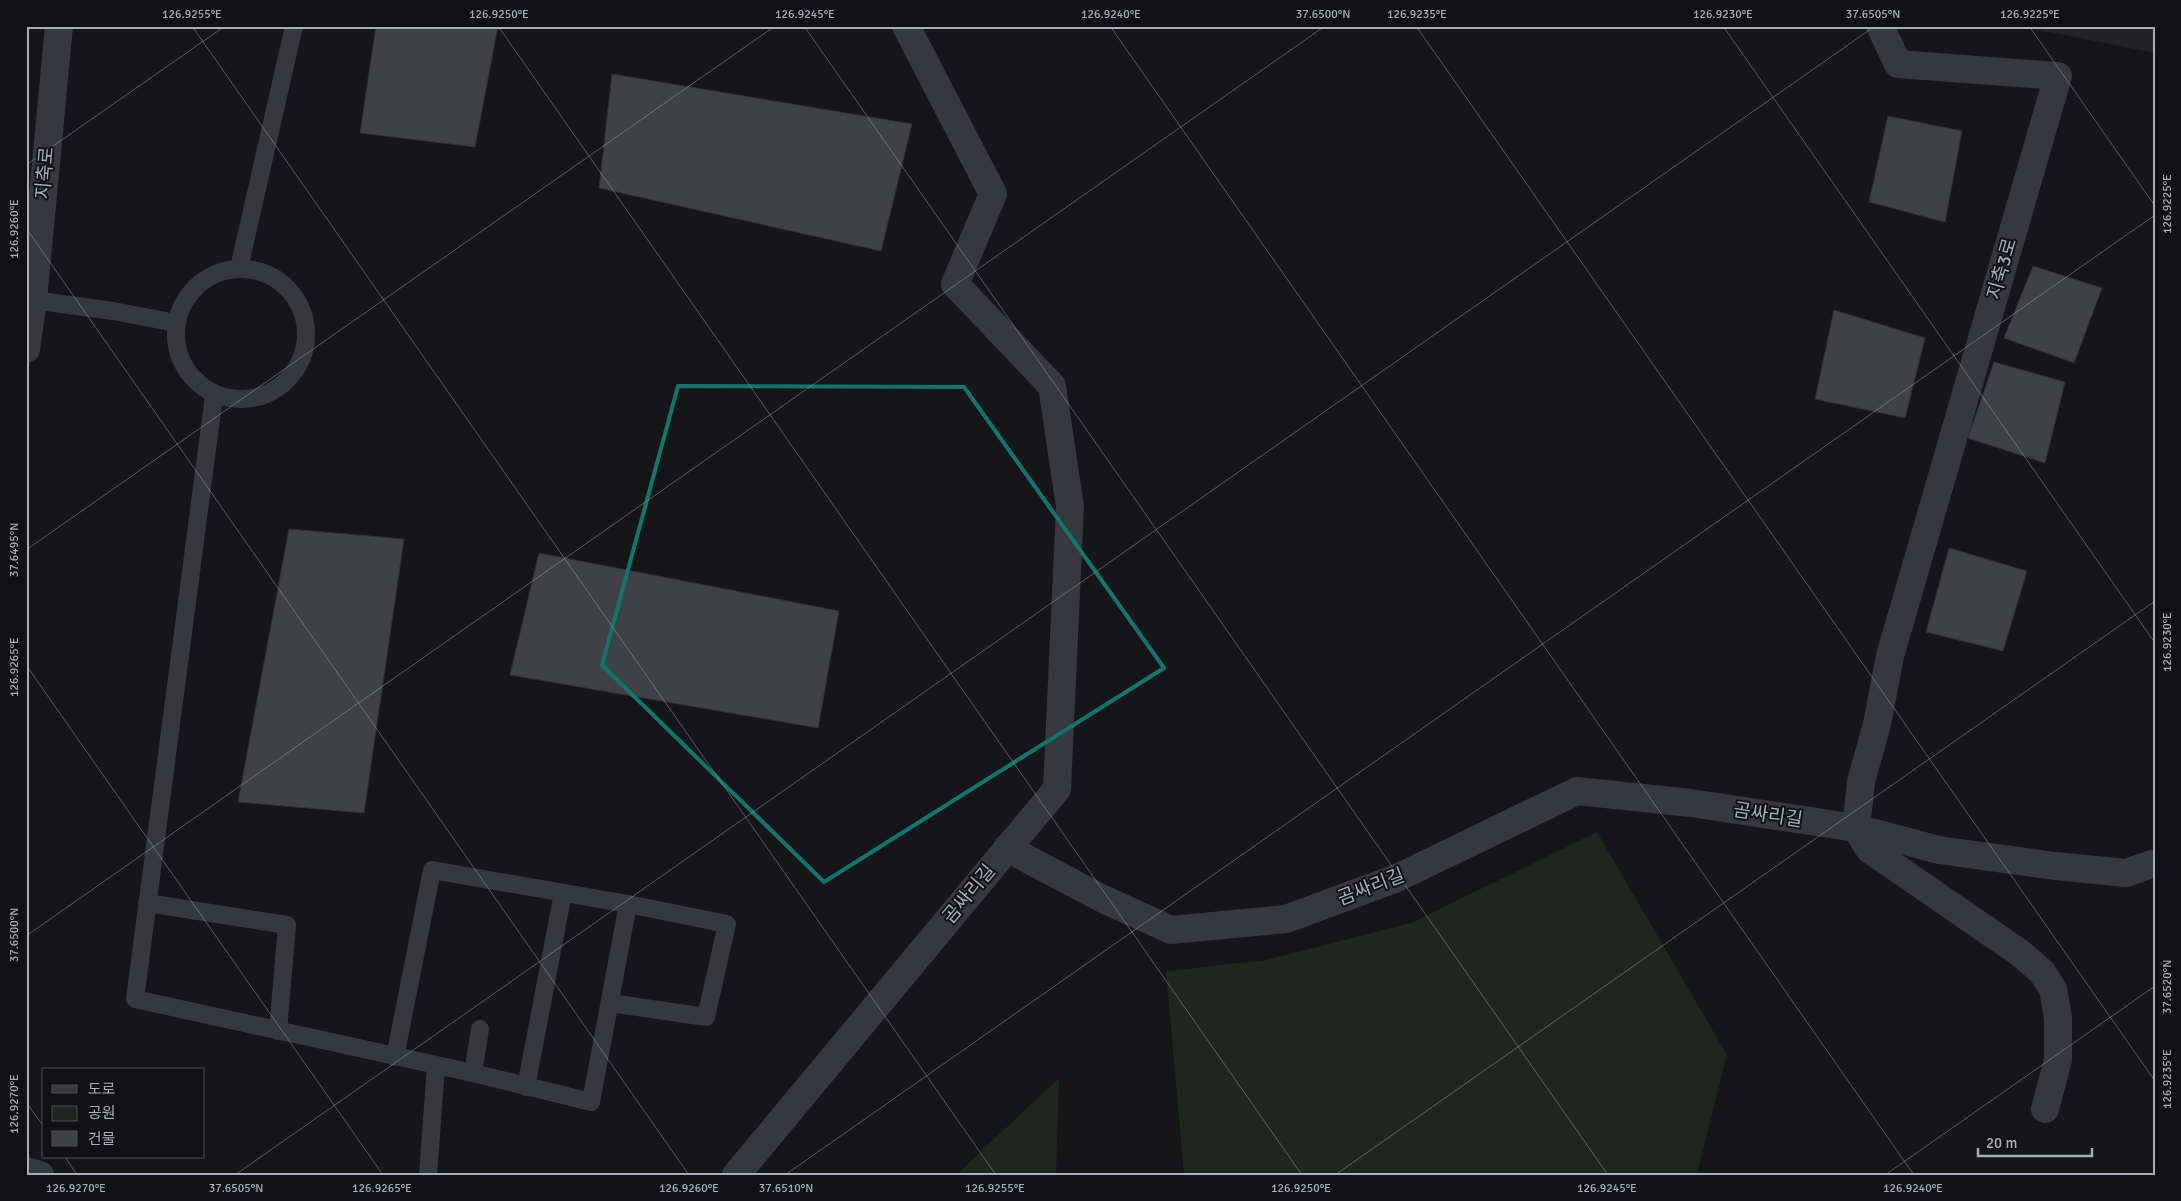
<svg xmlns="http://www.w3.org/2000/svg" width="2181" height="1201" font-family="Signika,'Noto Sans KR',sans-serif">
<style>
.built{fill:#222225}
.green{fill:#1e261f}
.building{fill:#404145;stroke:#303034}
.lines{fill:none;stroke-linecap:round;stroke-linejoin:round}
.service{stroke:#37383d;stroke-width:18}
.minor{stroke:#37383d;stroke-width:28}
.marked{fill:none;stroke:#0f766e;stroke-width:4;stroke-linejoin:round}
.ticks{fill:none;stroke:#a8adb8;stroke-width:1;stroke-opacity:0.45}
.labels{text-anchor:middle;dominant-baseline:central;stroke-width:4;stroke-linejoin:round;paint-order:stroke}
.street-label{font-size:19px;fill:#a8adb8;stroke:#111113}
.neatline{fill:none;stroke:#a8adb8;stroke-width:2}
.ticks-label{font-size:12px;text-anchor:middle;fill:#a8adb8}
</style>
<rect width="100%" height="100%" fill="#161618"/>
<polygon class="built" points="2020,26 2155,26 2155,53"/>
<g class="green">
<polygon points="1597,832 1727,1055 1697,1175 1184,1175 1166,971 1266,960 1411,923"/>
<polygon points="1059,1078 1056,1175 956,1175"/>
</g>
<g class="building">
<polygon points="376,26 498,26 475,147 360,133"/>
<polygon points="612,74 912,124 881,251 599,188"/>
<polygon points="1888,116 1962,131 1945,222 1869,202"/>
<polygon points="2033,266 2102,288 2074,363 2004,338"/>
<polygon points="1834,310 1925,338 1905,418 1815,399"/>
<polygon points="1994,362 2065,382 2045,463 1968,438"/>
<polygon points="289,529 404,539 364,813 238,802"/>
<polygon points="1949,548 2027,571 2003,651 1926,632"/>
<polygon points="539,553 839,611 818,728 510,675"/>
</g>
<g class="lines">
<g class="service">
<polyline points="239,268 294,26"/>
<circle cx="241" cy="334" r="65"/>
<polyline points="33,300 113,311 176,323"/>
<polyline points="214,396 135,999 473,1073 591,1102 628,904"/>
<polyline points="147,903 287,925 278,1031"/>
<polyline points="395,1057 432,870 628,904 727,924 706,1017 610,1003"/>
<polyline points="473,1073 480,1029"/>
<polyline points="526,1087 563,893"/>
<polyline points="428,1175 436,1066"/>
</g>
<g class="minor">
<polyline points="1880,26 1898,64 2058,76 1890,656 1877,724 1861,782 1856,828 1869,849 2020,953 2042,972 2053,989 2058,1018 2058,1060 2045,1109"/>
<polyline points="26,349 33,300 59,26"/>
<polyline points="1007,848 1101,898 1171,930 1286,919 1397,878 1577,791 1691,803 1856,828 1939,850 2055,866 2126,873 2155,863"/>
<polyline points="26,1171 40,1175"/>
<polyline points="736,1175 1057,789 1070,507 1052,386 955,284 993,194 906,26"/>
</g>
</g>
<path class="marked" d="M678,386L964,387L1164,668L824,882L602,665Z"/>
<path class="ticks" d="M192,26L996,1175M498,26L1302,1175M804,26L1608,1175M1110,26L1914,1175M1416,26L2155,1081M1723,26L2155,643M2029,26L2155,206M26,165L225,26M26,228L689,1175M26,550L775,26M26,665L383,1175M26,936L1325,26M26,1102L44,1127M65,1157L77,1175M235,1175L1875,26M785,1175L2155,215M1335,1175L2155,601M1885,1175L2155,986"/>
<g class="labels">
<g class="street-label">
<text transform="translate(45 173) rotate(-85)">지축로</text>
<text transform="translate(2002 269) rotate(-74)">지축3로</text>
<text transform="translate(1768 815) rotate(9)">곰싸리길</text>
<text transform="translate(1371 887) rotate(-21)">곰싸리길</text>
<text transform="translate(969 894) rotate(-50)">곰싸리길</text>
</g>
</g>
<rect width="2181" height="1201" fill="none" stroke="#111113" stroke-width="55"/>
<rect x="42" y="1068" width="162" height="90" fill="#111113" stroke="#4d4f55"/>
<rect x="52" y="1085" width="25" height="8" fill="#37383d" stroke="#4d4f55"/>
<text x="88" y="1094" font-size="15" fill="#a8adb8">도로</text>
<rect x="52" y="1106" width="25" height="15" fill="#1e261f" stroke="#4d4f55"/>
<text x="88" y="1118" font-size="15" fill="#a8adb8">공원</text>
<rect x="52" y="1131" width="25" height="15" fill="#404145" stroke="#4d4f55"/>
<text x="88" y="1144" font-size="15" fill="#a8adb8">건물</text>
<path d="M1978 1148v8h114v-8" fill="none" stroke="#a8adb8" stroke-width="2.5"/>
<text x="1986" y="1148" font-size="15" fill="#a8adb8" stroke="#111113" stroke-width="4" paint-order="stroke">20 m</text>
<rect x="28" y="28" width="2126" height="1146" class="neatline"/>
<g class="ticks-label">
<text x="192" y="18">126.9255°E</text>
<text x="499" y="18">126.9250°E</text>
<text x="805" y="18">126.9245°E</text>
<text x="1111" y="18">126.9240°E</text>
<text x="1323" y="18">37.6500°N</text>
<text x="1417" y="18">126.9235°E</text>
<text x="1723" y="18">126.9230°E</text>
<text x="1873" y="18">37.6505°N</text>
<text x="2030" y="18">126.9225°E</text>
<text transform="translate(2167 204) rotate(-90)" y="4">126.9225°E</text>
<text transform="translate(14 229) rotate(-90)" y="4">126.9260°E</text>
<text transform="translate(14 550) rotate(-90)" y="4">37.6495°N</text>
<text transform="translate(2167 642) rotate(-90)" y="4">126.9230°E</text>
<text transform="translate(14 667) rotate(-90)" y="4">126.9265°E</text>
<text transform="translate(14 935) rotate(-90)" y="4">37.6500°N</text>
<text transform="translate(2167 987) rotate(-90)" y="4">37.6520°N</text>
<text transform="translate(2167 1079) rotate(-90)" y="4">126.9235°E</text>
<text transform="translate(14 1104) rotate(-90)" y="4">126.9270°E</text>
<text x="76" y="1192">126.9270°E</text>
<text x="236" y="1192">37.6505°N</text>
<text x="382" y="1192">126.9265°E</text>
<text x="689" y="1192">126.9260°E</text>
<text x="786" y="1192">37.6510°N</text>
<text x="995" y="1192">126.9255°E</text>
<text x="1301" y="1192">126.9250°E</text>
<text x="1607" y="1192">126.9245°E</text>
<text x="1913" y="1192">126.9240°E</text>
</g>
</svg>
